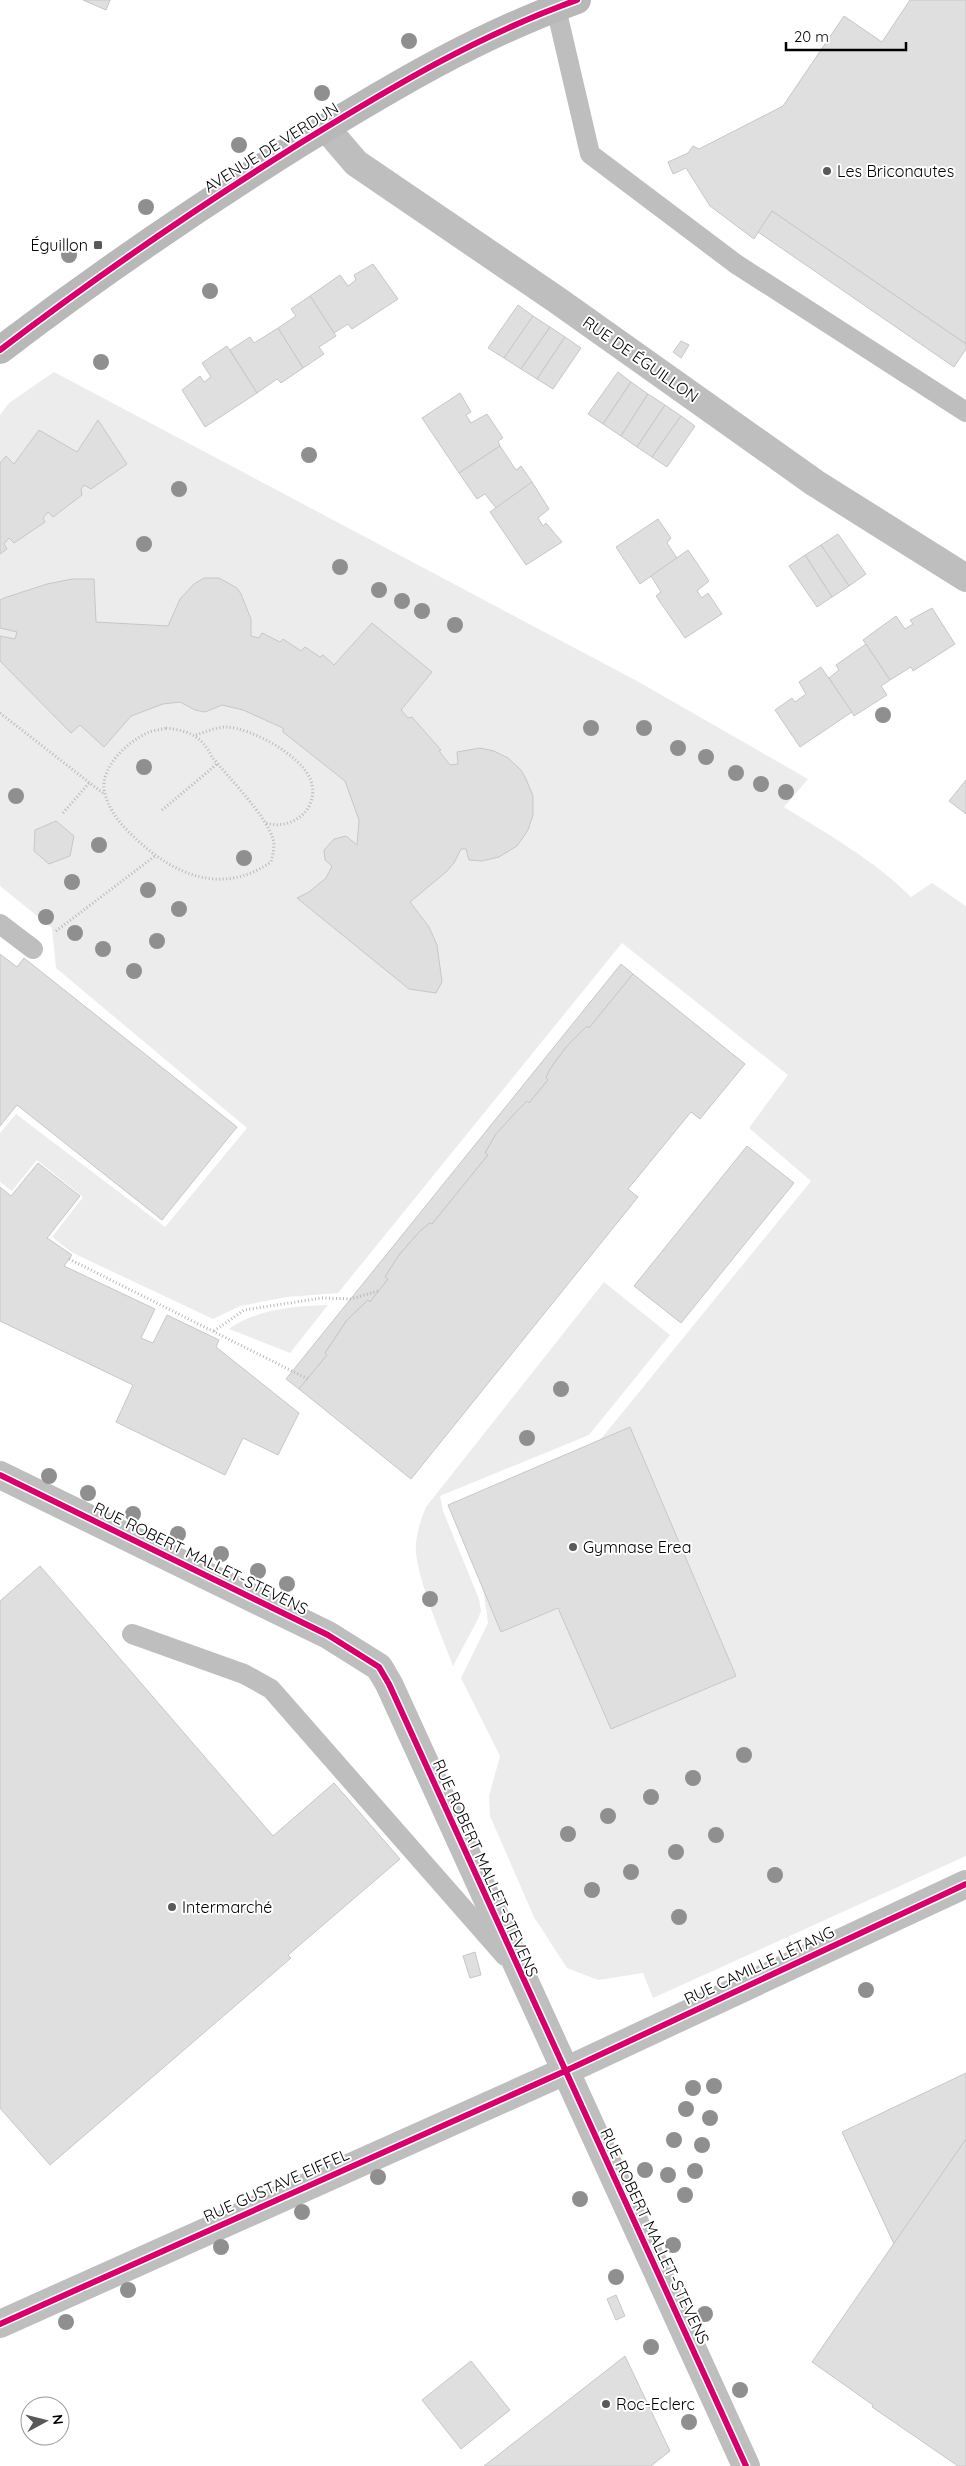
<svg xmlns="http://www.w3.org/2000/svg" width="966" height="2466" font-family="Quicksand,sans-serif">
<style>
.green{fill:#ececec}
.building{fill:#dfdfdf;stroke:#c7c7c7}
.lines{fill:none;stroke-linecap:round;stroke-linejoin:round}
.path{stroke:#b9b9b9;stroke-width:3;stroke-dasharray:1 2.5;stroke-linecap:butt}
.service{stroke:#bebebe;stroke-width:20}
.minor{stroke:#bebebe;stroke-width:28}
.secondary{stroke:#b8b8b8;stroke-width:28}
.cycleway-casing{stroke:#fff;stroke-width:9}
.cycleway{stroke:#d6006c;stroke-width:6}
.tree{fill:#8f8f8f}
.poi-dot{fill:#595959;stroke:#fff;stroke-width:2}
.labels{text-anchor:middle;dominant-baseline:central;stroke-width:4;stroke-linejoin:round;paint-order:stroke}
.street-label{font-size:16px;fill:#000;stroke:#fff}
.poi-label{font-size:16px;fill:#000;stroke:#fff;text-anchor:start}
</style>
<rect width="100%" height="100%" fill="#fff"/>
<g class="green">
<path d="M54,372L637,681L808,779L784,807C829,835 874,860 911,897L932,883L966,906V1856L653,1998L643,1973L598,1980L567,1968L534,1917L490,1816L489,1796L500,1756L461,1678L488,1623L483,1588L501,1631L558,1608L611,1729L736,1676L630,1428L600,1440L811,1181L749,1128L788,1075L622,943L338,1293L287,1297L240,1306L213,1319L73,1253L52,1237L83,1197L37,1160L12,1191L0,1182V1133L16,1114L165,1227L247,1128L56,968L52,928L0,886V415L9,403Z"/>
<path d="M604,1282L670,1335L589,1435L440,1496L443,1511L479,1599L481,1611L478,1619L453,1666C443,1639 413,1570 416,1544C417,1531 421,1519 426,1507Z"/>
<path d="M328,1305L290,1353L229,1329C256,1309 295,1306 328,1305Z"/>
</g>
<g class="building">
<polygon points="83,0 110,0 106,10"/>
<polygon points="910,0 966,0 966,344 772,211 754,239 710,206 686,168 673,174 668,162 688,153 693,146 699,149 783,106 844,16 882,42"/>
<polygon points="772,211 966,344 966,349 954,367 758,232"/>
<polygon points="373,264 398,299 352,329 348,324 334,333 310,296 340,275 348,286 356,280 354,275"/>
<polygon points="310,296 336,336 319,347 324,354 303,368 278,328 296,316 291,309"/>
<polygon points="518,305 533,316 504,358 488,348"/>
<polygon points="533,316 550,327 521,369 504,358"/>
<polygon points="550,327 565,337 537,379 521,369"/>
<polygon points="278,328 303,368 281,383 277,379 257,393 230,350 250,337 254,343"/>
<polygon points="565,337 581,348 553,389 537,379"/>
<polygon points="681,341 689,345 681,358 673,352"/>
<polygon points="227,346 257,393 205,427 182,390 200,376 204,382 211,377 202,363"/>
<polygon points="618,372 631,382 603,424 588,414"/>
<polygon points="631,382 648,394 621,436 603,424"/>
<polygon points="460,393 471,412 466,415 471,423 487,414 503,438 498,441 500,446 459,473 422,418"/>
<polygon points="648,394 665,405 637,447 621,436"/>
<polygon points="665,405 681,416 652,457 637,447"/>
<polygon points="681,416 695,426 667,467 652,457"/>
<polygon points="98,420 127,464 91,489 84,485 81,489 82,495 53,517 48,512 43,518 45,522 14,543 9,538 4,544 7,549 0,554 0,463 6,456 14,464 39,430 77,452"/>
<polygon points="500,446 516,470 521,466 532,482 496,508 485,494 477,499 459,473"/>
<polygon points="532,482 549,509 538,518 543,526 546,523 562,542 526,565 490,512"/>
<polygon points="658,519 671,538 667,543 677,558 640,584 616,547"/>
<polygon points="838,534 866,574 849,586 821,545"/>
<polygon points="821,545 849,586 832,597 805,555"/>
<polygon points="688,550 709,581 697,591 702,598 708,593 722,614 685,638 656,596 661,592 651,576"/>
<polygon points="805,555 832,597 817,607 789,566"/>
<polygon points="204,578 219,578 237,588 241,594 251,619 251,636 259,638 262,633 280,642 283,639 301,651 305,647 320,657 323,655 334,665 372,623 432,672 401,710 408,718 412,717 441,750 439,751 450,765 458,764 457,752 480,748 494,751 508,758 521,770 526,779 533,796 533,815 528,830 517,846 499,857 482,861 469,860 466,849 461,849 454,863 446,872 410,902 429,927 437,945 442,982 436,993 409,989 297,898 309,892 326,878 332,866 325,860 324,850 334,839 346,836 357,845 359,820 345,781 283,732 283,728 243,710 222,705 205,712 195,710 180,702 163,704 131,716 104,747 80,725 71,733 0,661 0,636 15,639 17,632 0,628 0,600 4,598 47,584 72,579 94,579 96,622 168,626 180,599 194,584"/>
<polygon points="932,608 955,644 913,671 911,667 890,680 863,640 896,616 905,629 913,624 910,620"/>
<polygon points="866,644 890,680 881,686 887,695 854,716 829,678 839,670 836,665"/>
<polygon points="821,667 852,712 800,747 775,710 792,698 795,702 806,694 799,682"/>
<polygon points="966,780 966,814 949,801"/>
<polygon points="56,821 74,836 70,856 49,864 34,851 35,830"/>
<polygon points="0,954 17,967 24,958 237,1127 162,1220 17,1105 0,1126"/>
<polygon points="621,964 633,974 589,1028 587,1026 567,1046 550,1069 546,1078 548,1080 529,1103 527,1101 519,1109 496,1134 485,1153 488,1155 432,1224 430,1223 420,1231 399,1255 385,1277 388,1279 370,1302 368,1300 347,1320 325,1353 327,1355 299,1389 286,1379"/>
<polygon points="633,974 745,1064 700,1119 691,1112 628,1189 638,1197 411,1479 299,1389 327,1355 325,1353 347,1320 368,1300 370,1302 388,1279 385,1277 399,1255 420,1231 430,1223 432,1224 488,1155 485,1153 496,1134 519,1109 527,1101 529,1103 548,1080 546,1078 550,1069 567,1046 587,1026 589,1028"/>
<polygon points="747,1146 794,1183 681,1323 634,1286"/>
<polygon points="38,1163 80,1196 47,1238 72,1255 64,1266 155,1309 141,1338 153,1343 167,1315 219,1340 216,1347 299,1413 278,1455 243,1438 225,1475 116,1422 133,1385 0,1321 0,1187 11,1196"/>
<polygon points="630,1427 736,1676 611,1729 558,1608 501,1632 448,1505"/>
<polygon points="40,1566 273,1836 334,1783 400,1859 288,1955 291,1958 50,2165 0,2108 0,1601"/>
<polygon points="475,1952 481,1975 470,1978 463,1956"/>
<polygon points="966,2073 966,2139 894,2244 842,2132"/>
<polygon points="966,2139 966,2466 958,2466 872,2407 873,2405 812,2362"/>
<polygon points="616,2295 625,2316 616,2320 607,2299"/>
<polygon points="625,2356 670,2451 651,2466 484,2466"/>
<polygon points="471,2361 510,2410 461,2449 422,2400"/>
</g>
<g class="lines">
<g class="path">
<polyline points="0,713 104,794"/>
<path d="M166,728C189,731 201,735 212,757C228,777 266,815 273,839C275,847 273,854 271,862C222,896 174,875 135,838C122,826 110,812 105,794C98,769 126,743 147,733C153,730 160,730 166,728Z"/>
<path d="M196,735C206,732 216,727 226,727C251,728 302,755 311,781C320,809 292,831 266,823"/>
<polyline points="162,810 217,764"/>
<polyline points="63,813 90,782"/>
<polyline points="56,931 155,856"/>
<polyline points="69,1259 308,1379"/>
<polyline points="214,1331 244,1310 322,1298 351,1299 378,1291"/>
</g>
<g class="service">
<polyline points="556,8 590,154 736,264 966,412"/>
<polyline points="0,924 33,949"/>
<polyline points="132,1634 244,1674 271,1689 505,1956"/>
</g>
<g class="minor">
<polyline points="326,128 356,163 557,300 815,483 966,578"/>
<path d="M0,1475L328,1635L379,1667L389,1684C506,1945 627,2205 746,2466"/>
<polyline points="0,2324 563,2072 966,1884"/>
</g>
<path class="secondary" d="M0,350C97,276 198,207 302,142C392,87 477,36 577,0"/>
<g class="cycleway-casing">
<g id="cycleway">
<path d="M0,350C97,276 198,207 302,142C392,87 477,36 577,0"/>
<path d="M0,1475L328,1635L379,1667L389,1684C506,1945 627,2205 746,2466"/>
<polyline points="0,2324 563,2072 966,1884"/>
</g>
</g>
<use href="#cycleway" class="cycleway"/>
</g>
<g class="tree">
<circle cx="409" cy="41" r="8"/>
<circle cx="322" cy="93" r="8"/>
<circle cx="239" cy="145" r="8"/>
<circle cx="146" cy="207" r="8"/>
<circle cx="69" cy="255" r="8"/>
<circle cx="210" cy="291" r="8"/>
<circle cx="101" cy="362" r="8"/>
<circle cx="309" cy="455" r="8"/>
<circle cx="179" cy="489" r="8"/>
<circle cx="144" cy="544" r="8"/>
<circle cx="340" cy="567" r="8"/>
<circle cx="379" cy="590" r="8"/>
<circle cx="402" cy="601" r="8"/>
<circle cx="422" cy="611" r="8"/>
<circle cx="455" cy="625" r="8"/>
<circle cx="883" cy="715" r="8"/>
<circle cx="591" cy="728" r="8"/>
<circle cx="644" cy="728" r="8"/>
<circle cx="678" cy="748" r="8"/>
<circle cx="706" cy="757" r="8"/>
<circle cx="144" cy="767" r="8"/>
<circle cx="736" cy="773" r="8"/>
<circle cx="761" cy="784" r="8"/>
<circle cx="786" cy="792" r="8"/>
<circle cx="16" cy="796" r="8"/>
<circle cx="99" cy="845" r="8"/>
<circle cx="244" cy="858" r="8"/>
<circle cx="72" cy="882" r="8"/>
<circle cx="148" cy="890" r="8"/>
<circle cx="179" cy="909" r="8"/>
<circle cx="46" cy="917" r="8"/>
<circle cx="75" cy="933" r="8"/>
<circle cx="157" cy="941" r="8"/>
<circle cx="103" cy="949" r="8"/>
<circle cx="134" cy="971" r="8"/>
<circle cx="561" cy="1389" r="8"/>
<circle cx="527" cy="1438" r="8"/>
<circle cx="49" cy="1476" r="8"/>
<circle cx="88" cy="1493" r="8"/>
<circle cx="133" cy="1514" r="8"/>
<circle cx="178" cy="1534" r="8"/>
<circle cx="221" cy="1554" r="8"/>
<circle cx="258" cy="1571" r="8"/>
<circle cx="287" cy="1584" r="8"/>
<circle cx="430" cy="1599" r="8"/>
<circle cx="744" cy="1755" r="8"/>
<circle cx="693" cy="1778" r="8"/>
<circle cx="651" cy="1797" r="8"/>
<circle cx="608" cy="1816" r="8"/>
<circle cx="568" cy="1834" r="8"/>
<circle cx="716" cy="1835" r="8"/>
<circle cx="676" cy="1852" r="8"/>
<circle cx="631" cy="1872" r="8"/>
<circle cx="775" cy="1875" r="8"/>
<circle cx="592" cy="1890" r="8"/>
<circle cx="679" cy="1917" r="8"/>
<circle cx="866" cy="1990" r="8"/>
<circle cx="714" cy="2086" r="8"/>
<circle cx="693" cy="2088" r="8"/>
<circle cx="686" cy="2109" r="8"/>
<circle cx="710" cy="2118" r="8"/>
<circle cx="674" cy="2140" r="8"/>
<circle cx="702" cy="2145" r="8"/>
<circle cx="645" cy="2170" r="8"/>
<circle cx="695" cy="2171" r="8"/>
<circle cx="668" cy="2175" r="8"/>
<circle cx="378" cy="2177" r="8"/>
<circle cx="685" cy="2195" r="8"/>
<circle cx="580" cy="2199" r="8"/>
<circle cx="302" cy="2212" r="8"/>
<circle cx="673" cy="2245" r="8"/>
<circle cx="221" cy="2247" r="8"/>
<circle cx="616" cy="2277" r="8"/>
<circle cx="128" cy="2290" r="8"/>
<circle cx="705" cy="2314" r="8"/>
<circle cx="66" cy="2322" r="8"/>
<circle cx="651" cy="2347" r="8"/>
<circle cx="740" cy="2390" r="8"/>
<circle cx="689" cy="2422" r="8"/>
</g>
<g class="poi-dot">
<circle cx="827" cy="171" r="5"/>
<rect x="93" y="240" width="10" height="10" rx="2.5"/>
<circle cx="573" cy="1547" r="5"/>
<circle cx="172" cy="1907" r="5"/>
<circle cx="606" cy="2404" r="5"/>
</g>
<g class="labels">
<g class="street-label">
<text transform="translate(271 147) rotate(-32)">AVENUE DE VERDUN</text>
<text transform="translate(641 359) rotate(35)">RUE DE ÉGUILLON</text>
<text transform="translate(201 1558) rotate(26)">RUE ROBERT MALLET-STEVENS</text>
<text transform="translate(486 1868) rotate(66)">RUE ROBERT MALLET-STEVENS</text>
<text transform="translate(759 1965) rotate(-25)">RUE CAMILLE LÉTANG</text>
<text transform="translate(276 2185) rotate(-24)">RUE GUSTAVE EIFFEL</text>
<text transform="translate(655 2236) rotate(65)">RUE ROBERT MALLET-STEVENS</text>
</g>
<g class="poi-label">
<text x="837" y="171">Les Briconautes</text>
<text x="88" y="245" text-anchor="end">Éguillon</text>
<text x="583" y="1547">Gymnase Erea</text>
<text x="182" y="1907">Intermarché</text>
<text x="616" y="2404">Roc-Eclerc</text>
</g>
</g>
<g transform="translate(45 2421) rotate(83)"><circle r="24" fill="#ffffff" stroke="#999999"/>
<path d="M0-4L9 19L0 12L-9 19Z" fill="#595959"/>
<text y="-8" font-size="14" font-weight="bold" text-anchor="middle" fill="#000000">N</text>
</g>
<path d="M786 42v8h120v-8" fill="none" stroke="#000000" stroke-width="2.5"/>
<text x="794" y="42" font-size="15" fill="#000000" stroke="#ffffff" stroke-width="4" paint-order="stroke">20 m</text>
</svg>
